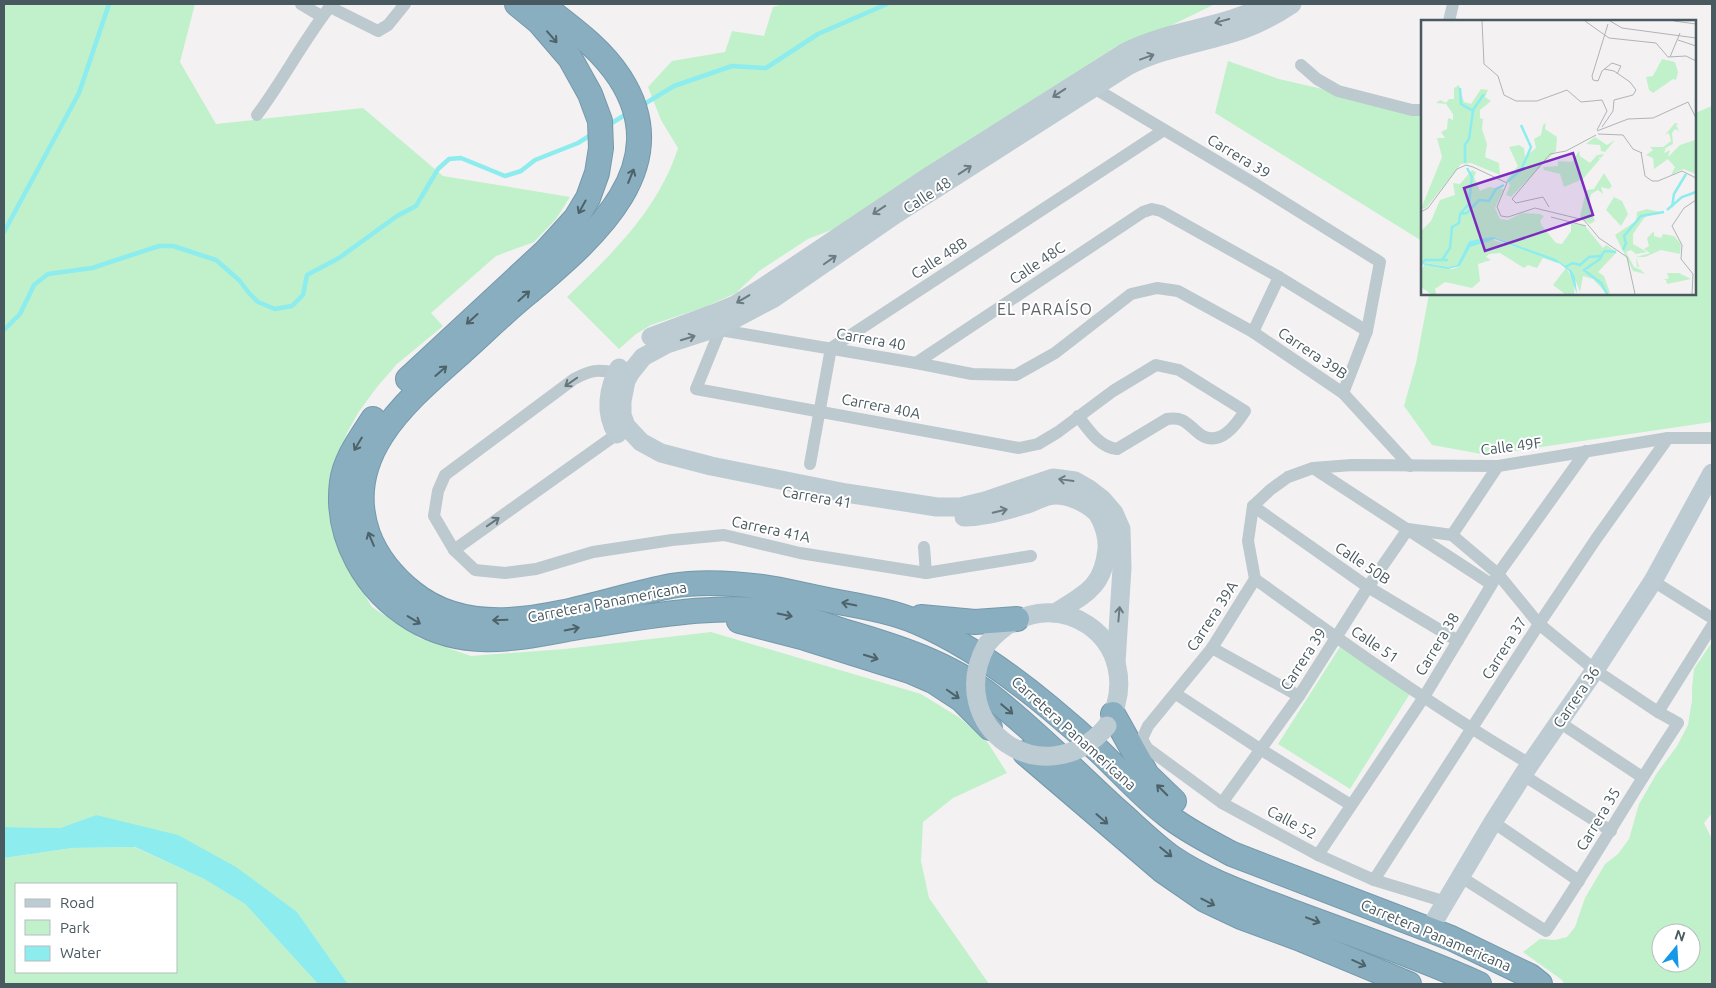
<svg xmlns="http://www.w3.org/2000/svg" width="1716" height="988" font-family="Ubuntu,sans-serif">
<style>
.green{fill:#c0f1ca;fill-rule:evenodd}
.water{fill:#8decee}
.lines{fill:none;stroke-linecap:round;stroke-linejoin:round}
.stream{stroke:#8decee;stroke-width:4.5}
.highway-casing{stroke:#7499ac;stroke-width:26}
.street{stroke:#bcc9ce;stroke-width:12}
.secondary{stroke:#bdcbd3;stroke-width:19}
.highway{stroke:#89aec0;stroke-width:24}
.secondary-bridge{stroke:#bdcbd3;stroke-width:19}
.oneway{stroke:#6b7b82}
.oneway2{stroke:#4e6269}
.oneway3{stroke:#65757b}
.labels{text-anchor:middle;dominant-baseline:central;stroke-width:4;stroke-linejoin:round;paint-order:stroke}
.street-label{font-size:15px;fill:#48595f;stroke:#fff}
.neighbourhood-label{font-size:16px;letter-spacing:1px;fill:#5d6366;stroke:#fff}
.inset-river{fill:none;stroke:#8decee;stroke-width:2.5}
.inset-road{fill:none;stroke:#afb4b7;stroke-width:1}
.view{fill:#7b2cbf;fill-opacity:0.15;stroke:#7b2cbf;stroke-width:2.5}
.inset-edge{fill:none;stroke:#48595f;stroke-width:2.5}
</style>
<rect width="100%" height="100%" fill="#f4f1f2"/>
<g class="green">
<polygon points="4,4 195,4 180,62 216,124 363,108 443,176 570,197 556,219 534,242 496,256 431,313 443,326 397,364 377,387 358,413 347,433 336,463 344,560 372,607 419,638 471,656 565,649 711,632 921,694 960,718 988,743 1007,773 953,798 923,822 921,861 929,898 989,984 348,984 297,912 96,815 60,828 4,827"/>
<path d="M784,4H1215L1168,27L1114,48L939,159L834,229L808,239L759,271L736,293L705,307L651,325L636,334L619,349L567,297C613,253 658,210 678,148L661,120L648,87L672,61L725,52L732,31L764,36L773,7Z"/>
<polygon points="1228,61 1279,79 1422,112 1422,241 1215,113"/>
<polygon points="1712,106 1712,422 1487,455 1432,445 1404,406 1416,363 1429,294 1695,294 1695,113"/>
<path d="M1712,642V813L1704,823L1712,839V984H1564L1562,980L1523,952L1540,939L1555,940L1567,937L1575,927L1585,898L1605,864L1618,854L1629,839L1639,804L1657,773L1677,746L1688,725L1692,700V688L1694,669ZM1661,933H1691V963H1661Z"/>
<polygon points="1340,647 1411,692 1350,789 1278,744"/>
<path d="M134,847L204,879L245,904L318,984H4V858L72,848ZM16,884H176V972H16Z"/>
</g>
<polygon class="water" points="96,815 178,835 236,867 297,912 348,984 318,984 245,904 204,879 135,847 72,848 4,858 4,827 60,828"/>
<g class="lines">
<g class="stream">
<polyline points="641,106 674,86 732,66 766,68 818,34 887,4"/>
<polyline points="607,126 628,113"/>
<polyline points="4,232 79,93 109,4"/>
<polyline points="4,330 20,314 34,285 48,274 92,268 159,246 173,246 216,260 239,280 249,293 258,302 275,309 292,306 303,295 307,275 339,258 397,216 416,206 438,169 449,159 461,158 505,176 521,171 535,160 578,143 594,133"/>
</g>
<g class="highway-casing">
<g id="highway">
<path d="M541,4C569,26 600,47 620,78C678,168 591,239 529,292C503,313 479,337 454,359C403,404 341,458 368,534C377,558 393,577 413,593C485,651 591,601 671,586C701,581 732,583 762,587C784,590 806,596 828,600C858,606 889,610 917,622C966,643 1009,674 1050,708C1067,722 1084,737 1100,752C1122,773 1143,797 1167,815C1187,831 1210,842 1232,854L1451,938L1530,976L1540,984"/>
<polyline points="408,379 546,251 576,218 588,198 597,173 601,148 600,121 590,94 570,58 539,22 517,4"/>
<path d="M373,419C361,438 345,459 342,482C335,537 366,591 413,619C469,653 525,636 585,626C645,617 722,602 782,613C803,617 823,624 843,631C895,646 949,663 992,697C1036,731 1076,773 1118,811C1135,826 1152,843 1171,857C1206,881 1248,895 1287,910C1351,934 1417,956 1479,984"/>
<polyline points="921,617 975,622 1017,619"/>
<polyline points="739,621 805,638 910,671 933,681 962,700 990,728"/>
<polyline points="1113,714 1147,775 1174,801"/>
<polyline points="1025,753 1163,871 1205,900 1241,917 1298,938 1409,984"/>
</g>
</g>
<g class="street">
<polyline points="301,4 321,16"/>
<polyline points="330,7 378,31 388,25 405,4"/>
<polyline points="1449,21 1453,4"/>
<polyline points="1301,65 1317,79 1338,91 1412,110 1422,110"/>
<polyline points="1089,85 1255,184 1380,262 1367,331 1343,393"/>
<path d="M257,115C284,79 304,39 332,4"/>
<path d="M720,330L696,389L1019,448L1038,444L1058,432L1113,391L1156,365L1179,370L1245,411C1236,425 1220,447 1201,435C1188,426 1186,416 1167,419L1117,449C1099,447 1088,429 1078,416"/>
<polyline points="720,330 916,363 972,374 1016,375 1055,353 1131,294 1157,288 1178,291 1253,332 1343,393 1410,466"/>
<polyline points="1253,332 1279,277"/>
<polyline points="916,363 1143,212 1152,209 1161,211 1279,277 1367,331"/>
<path d="M617,373C597,369 591,370 574,379L445,475L438,491L434,516L454,550L475,570L505,573L536,569L593,552L672,540L724,535L800,553L926,573L1031,556"/>
<polyline points="810,464 831,348 1164,130"/>
<polyline points="1313,468 1491,584"/>
<polyline points="1253,506 1368,587 1458,641"/>
<polyline points="1452,535 1498,466"/>
<polyline points="924,547 926,573"/>
<polyline points="454,550 617,434"/>
<path d="M1255,579C1345,644 1435,708 1530,764"/>
<polyline points="1653,581 1712,618"/>
<polyline points="1212,648 1299,696"/>
<polyline points="1176,694 1260,749 1351,805"/>
<polyline points="1658,712 1712,626"/>
<polyline points="1559,722 1642,777"/>
<polyline points="1523,775 1611,831"/>
<path d="M1222,803L1299,696L1368,587L1408,529L1452,535L1498,574L1539,624L1595,670L1658,712L1678,723C1632,792 1592,863 1546,931L1461,877"/>
<polyline points="1493,822 1579,881"/>
<polyline points="1318,855 1424,697 1498,574 1586,451"/>
<polyline points="1374,880 1539,624 1596,539 1668,438"/>
<polyline points="1446,902 1374,880 1318,855 1222,803 1147,748 1142,739 1148,726 1212,648 1255,579 1248,541 1253,506 1270,490 1288,477 1313,468 1352,465 1498,466 1668,438 1712,438"/>
</g>
<g class="secondary">
<path d="M651,337L713,314L735,305L765,286L931,175L1124,53C1169,29 1223,29 1268,4"/>
<path d="M617,434C604,413 608,389 619,368"/>
<path d="M964,517C984,517 1005,511 1024,505C1032,503 1040,498 1048,496C1064,492 1086,502 1097,513C1104,523 1108,538 1107,549C1103,588 1085,594 1055,613"/>
<path d="M987,644C1049,570 1154,640 1107,726"/>
<path d="M1116,663L1122,568L1121,529L1114,513L1102,499L1089,489L1075,481L1053,478L985,501L960,507H937L846,493L711,466L661,453L641,442L626,426L622,415V401L626,381L631,372L643,357L667,344L719,327L774,298L896,214L1126,67C1163,47 1205,43 1244,29C1261,23 1277,14 1292,4"/>
<polyline points="1436,918 1493,822 1530,764 1595,670 1653,581 1712,473"/>
</g>
<use href="#highway" class="highway"/>
<path class="secondary-bridge" d="M987,644C941,727 1045,799 1107,726"/>
</g>
<defs><path id="oneway-shaft" d="M-6 0H5M1.5-3L5.5 0L1.5 3" fill="none" stroke-width="1.6" stroke-linecap="round" stroke-linejoin="round" transform="scale(1.25)"/></defs>
<g class="oneway">
<use href="#oneway-shaft" transform="translate(1222 21) rotate(165)"/>
<use href="#oneway-shaft" transform="translate(1147 57) rotate(-20)"/>
<use href="#oneway-shaft" transform="translate(1059 93) rotate(147)"/>
<use href="#oneway-shaft" transform="translate(965 170) rotate(-33)"/>
<use href="#oneway-shaft" transform="translate(879 210) rotate(146)"/>
<use href="#oneway-shaft" transform="translate(830 260) rotate(-35)"/>
<use href="#oneway-shaft" transform="translate(743 299) rotate(149)"/>
<use href="#oneway-shaft" transform="translate(688 338) rotate(-17)"/>
<use href="#oneway-shaft" transform="translate(1066 480) rotate(-172)"/>
<use href="#oneway-shaft" transform="translate(1000 511) rotate(-14)"/>
<use href="#oneway-shaft" transform="translate(1119 614) rotate(-85)"/>
</g>
<g class="oneway2">
<use href="#oneway-shaft" transform="translate(552 37) rotate(49)"/>
<use href="#oneway-shaft" transform="translate(631 176) rotate(-68)"/>
<use href="#oneway-shaft" transform="translate(582 207) rotate(119)"/>
<use href="#oneway-shaft" transform="translate(524 296) rotate(-42)"/>
<use href="#oneway-shaft" transform="translate(472 319) rotate(138)"/>
<use href="#oneway-shaft" transform="translate(441 371) rotate(-41)"/>
<use href="#oneway-shaft" transform="translate(358 444) rotate(121)"/>
<use href="#oneway-shaft" transform="translate(371 539) rotate(-113)"/>
<use href="#oneway-shaft" transform="translate(849 604) rotate(-169)"/>
<use href="#oneway-shaft" transform="translate(785 615) rotate(12)"/>
<use href="#oneway-shaft" transform="translate(414 620) rotate(31)"/>
<use href="#oneway-shaft" transform="translate(500 620) rotate(178)"/>
<use href="#oneway-shaft" transform="translate(572 629) rotate(-11)"/>
<use href="#oneway-shaft" transform="translate(871 657) rotate(17)"/>
<use href="#oneway-shaft" transform="translate(953 694) rotate(35)"/>
<use href="#oneway-shaft" transform="translate(1007 709) rotate(40)"/>
<use href="#oneway-shaft" transform="translate(1162 790) rotate(-135)"/>
<use href="#oneway-shaft" transform="translate(1102 819) rotate(41)"/>
<use href="#oneway-shaft" transform="translate(1166 852) rotate(39)"/>
<use href="#oneway-shaft" transform="translate(1208 902) rotate(27)"/>
<use href="#oneway-shaft" transform="translate(1313 920) rotate(21)"/>
<use href="#oneway-shaft" transform="translate(1359 963) rotate(24)"/>
</g>
<g class="oneway3">
<use href="#oneway-shaft" transform="translate(571 382) rotate(145)"/>
<use href="#oneway-shaft" transform="translate(493 522) rotate(-35)"/>
</g>
<g class="labels">
<g class="street-label">
<text transform="translate(1239 156) rotate(31)">Carrera 39</text>
<text transform="translate(927 195) rotate(-33)">Calle 48</text>
<text transform="translate(939 258) rotate(-33)">Calle 48B</text>
<text transform="translate(1037 263) rotate(-34)">Calle 48C</text>
<text transform="translate(871 339) rotate(10)">Carrera 40</text>
<text transform="translate(1313 353) rotate(34)">Carrera 39B</text>
<text transform="translate(881 406) rotate(11)">Carrera 40A</text>
<text transform="translate(1511 446) rotate(-7)">Calle 49F</text>
<text transform="translate(817 497) rotate(10)">Carrera 41</text>
<text transform="translate(771 529) rotate(12)">Carrera 41A</text>
<text transform="translate(1363 563) rotate(34)">Calle 50B</text>
<text transform="translate(607 602) rotate(-11)">Carretera Panamericana</text>
<text transform="translate(1212 616) rotate(-57)">Carrera 39A</text>
<text transform="translate(1375 644) rotate(34)">Calle 51</text>
<text transform="translate(1437 644) rotate(-59)">Carrera 38</text>
<text transform="translate(1504 648) rotate(-58)">Carrera 37</text>
<text transform="translate(1303 659) rotate(-57)">Carrera 39</text>
<text transform="translate(1576 697) rotate(-56)">Carrera 36</text>
<text transform="translate(1074 733) rotate(42)">Carretera Panamericana</text>
<text transform="translate(1598 819) rotate(-59)">Carrera 35</text>
<text transform="translate(1292 822) rotate(28)">Calle 52</text>
<text transform="translate(1436 935) rotate(23)">Carretera Panamericana</text>
</g>
<g class="neighbourhood-label">
<text x="1045" y="309">EL PARAÍSO</text>
</g>
</g>
<g transform="translate(1421 20)">
<rect width="275" height="275" fill="#f4f1f2"/>
<path d="M241,39L254,42L257,52L255,60L252,59L232,73L228,70L225,57L232,56ZM38,65L43,82L50,84L60,69L67,70L64,77L70,81L59,90V98L62,99L61,109L66,124L64,137L78,143L79,155L50,143L40,144L5,188L0,189L21,137L16,118H24L20,112L26,109L27,98L32,100V94L25,84L15,83L19,80L25,83L28,79H33V68ZM125,103L124,109L136,117L135,131L90,177L85,175L89,165L86,160L97,146L88,127L98,125L103,128L104,137L115,128L113,119L120,115L122,105ZM254,103L258,104L255,105L258,111L254,109L251,113L252,124L239,131L245,128L243,133L249,130L247,137L259,125L274,120L275,154L262,149L250,155L254,147L247,139L233,149L232,138L225,135L232,130L229,127H242L250,121L248,113L244,115ZM174,117L186,125L194,120L184,132L180,131L179,125L165,124ZM158,131L159,136L169,143L176,135L183,134L180,138L177,137L179,139L162,159L143,167L139,154L123,150L122,147L137,146V141L151,142ZM51,150L55,152L53,157L59,171L68,167L83,169L74,188L79,199L87,200L101,193L119,194L123,196L119,201L121,206L135,223L141,224L150,211V203L164,206L182,228L185,225L196,232L177,252L183,256L189,273L186,274L172,259L162,256L159,272L151,251L135,239L103,230L76,218L48,221L36,245L27,247L5,243L0,246V211L10,201L19,180L34,175L32,163L39,164ZM183,153L191,166L188,169L180,167L182,174L177,170L170,174L168,185L174,201L169,204L159,197L164,175L166,170L173,169ZM193,177L201,181L207,194L200,206L185,190ZM226,189L243,193H232L223,198L212,214V224L226,232L215,234L210,230L205,232L213,247L220,250L224,254L212,251L194,215L215,201L216,192ZM233,211V216L240,218L242,214L253,216L260,224L259,234L240,230L224,237H215L218,247H216L215,237L229,233L223,229L228,226L226,218ZM69,219L128,237L139,244L122,238L116,248L107,245L103,248L79,233L68,234L65,237L70,240L57,244L59,261L51,268L24,262L14,269L15,274H23H10L0,267V252L4,245L32,249L39,246L48,227ZM145,248L154,263L153,274H144L132,265ZM246,253H258L270,259L246,264L245,260H242L248,258Z" fill="#c0f1ca"/>
<path d="M72,217L135,239L151,251L154,257L156,274L148,251L138,243L74,219L49,227L39,246L27,249L4,245L0,252L4,243L27,247L36,245L48,221Z" fill="#8decee"/>
<path class="inset-river" d="M39,68L40,84L52,91L48,119L44,125V143M52,90L63,74M86,162L100,150L110,127L100,105M251,187L253,174L265,154M246,190L261,177L275,172M39,194L46,193L58,180L68,181L75,169L83,165M202,230L205,223L203,216L220,196L243,192M182,233L179,239L163,250L180,263L186,274M21,240L29,228L31,207L38,203L39,194L48,184L51,157L46,148M0,244L4,240H27M144,247L152,243L159,245L168,237L180,236L184,231L195,232"/>
<path class="inset-road" d="M61,1L63,44L77,56L83,75L95,81H116L146,70L160,82L181,80L186,91L176,110M164,1L188,18L235,23L247,37L265,36L275,41M189,1L201,8L275,18M253,1L275,4M187,4L171,56L172,60L177,61L181,51L191,43L200,46L196,54M257,20L275,26M249,37L259,13M181,107L192,91L193,80L212,75L215,70L209,62L193,51L183,49M176,111L207,99L232,98L267,82L275,98M177,114L202,115L212,129L221,133M220,132L224,156L231,161H237L261,151L275,158M128,187L122,177L95,183L91,179L129,134L145,131L175,115M0,192L7,188L36,149L45,145L52,147L86,163L76,187L80,196L87,197L114,188L163,200L178,218L206,237L214,274M130,197L165,206M271,274L272,254L260,239L261,225L251,206L263,188L275,180"/>
<path class="view" d="M152,133L172,195L64,231L43,168Z"/>
<rect width="275" height="275" class="inset-edge"/>
</g>
<rect width="1716" height="988" fill="none" stroke="#48595f" stroke-width="10"/>
<rect x="15" y="883" width="162" height="90" fill="#ffffff" stroke="#b6bdbf"/>
<rect x="25" y="899" width="25" height="8" fill="#bdcbd3" stroke="#b6bdbf"/>
<text x="60" y="908" font-size="15" fill="#48595f">Road</text>
<rect x="25" y="920" width="25" height="15" fill="#c0f1ca" stroke="#b6bdbf"/>
<text x="60" y="933" font-size="15" fill="#48595f">Park</text>
<rect x="25" y="946" width="25" height="15" fill="#8decee" stroke="#b6bdbf"/>
<text x="60" y="958" font-size="15" fill="#48595f">Water</text>
<g transform="translate(1676 948) rotate(18)"><circle r="24" fill="#ffffff" stroke="#b6bdbf"/>
<path d="M0-4L9 19L0 12L-9 19Z" fill="#1698e9"/>
<text y="-8" font-size="14" font-weight="bold" text-anchor="middle" fill="#48595f">N</text>
</g>
</svg>
